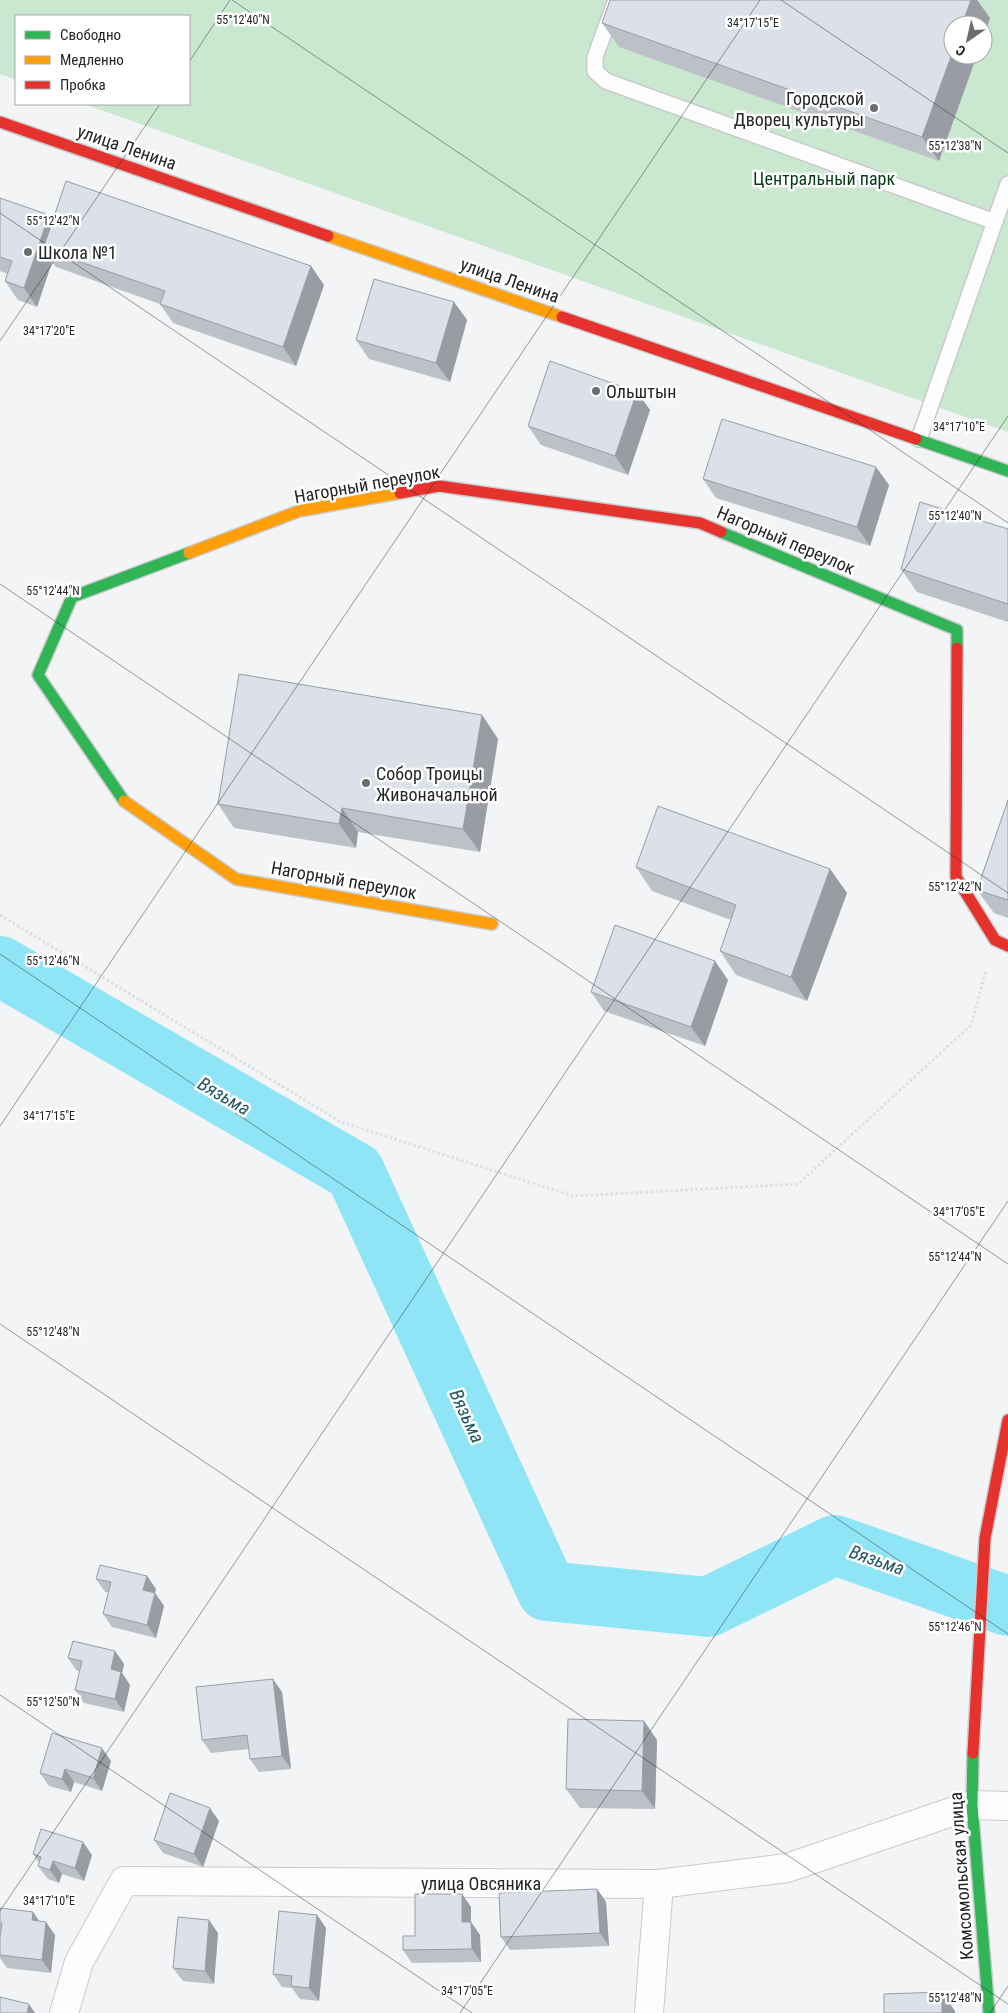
<svg xmlns="http://www.w3.org/2000/svg" width="1008" height="2013" font-family="'Roboto Condensed',sans-serif">
<style>
.green{fill:#cae7d0;fill-rule:evenodd}
.lines{fill:none;stroke-linecap:round;stroke-linejoin:round}
.river{stroke:#8fe5f5;stroke-width:60}
.lane-casing{stroke:#c9cacc;stroke-width:18}
.street-casing{stroke:#c9cacc;stroke-width:30}
.fast-casing{stroke:#c9cacc;stroke-width:14}
.slow-casing{stroke:#c9cacc;stroke-width:14}
.jam-casing{stroke:#c9cacc;stroke-width:14}
.path{stroke:#dedede;stroke-width:3;stroke-dasharray:2.5 2.5;stroke-linecap:butt}
.lane{stroke:#fdfdfe;stroke-width:15}
.street{stroke:#fdfdfe;stroke-width:28}
.fast{stroke:#30b455;stroke-width:11}
.slow{stroke:#ff9f0a;stroke-width:11}
.jam{stroke:#e5322d;stroke-width:11}
.wall{fill:#bcc1c8}
.shaded-wall{fill:#999da3}
.building{fill:#dbe0e9;stroke:#999da3}
.ticks{fill:none;stroke:#242527;stroke-width:1;stroke-opacity:0.45}
.poi-dot{fill:#6c6d6f;stroke:#fff;stroke-width:2}
.labels{text-anchor:middle;dominant-baseline:central;stroke-width:5;stroke-linejoin:round;paint-order:stroke}
.poi-label{font-size:18px;fill:#242527;stroke:#fff;text-anchor:start}
.street-label{font-size:18px;fill:#242527;stroke:#fff}
.park-label{font-size:18px;fill:#033b15;stroke:#fff}
.water-label{font-size:19px;font-style:italic;fill:#255a63;stroke:#fff}
.ticks-label{font-size:12px;text-anchor:middle;fill:#242527;stroke:#fff;stroke-width:5;stroke-linejoin:round;paint-order:stroke}
</style>
<rect width="100%" height="100%" fill="#f2f4f6"/>
<path class="green" d="M0,0H1008V432L84,104H189V16H16V80L0,74ZM953,25H983V55H953Z"/>
<g class="lines">
<polyline class="river" points="0,966 355,1172 547,1591 708,1607 835,1545 1008,1606"/>
<g class="lane-casing">
<g id="lane">
<polyline points="616,0 595,57 595,71 606,81 995,222"/>
<polyline points="919,439 1008,184"/>
</g>
</g>
<g class="street-casing">
<g id="street">
<polyline points="64,2013 79,1962 124,1881 659,1884 787,1868 972,1805 1008,1806"/>
<polyline points="649,2013 659,1884"/>
</g>
</g>
<g class="fast-casing">
<g id="fast">
<polyline points="916,439 1008,471"/>
<polyline points="721,532 957,630 957,648"/>
<polyline points="124,801 38,675 72,597 189,553"/>
<polyline points="973,1753 972,1805 989,2013"/>
</g>
</g>
<g class="slow-casing">
<g id="slow">
<polyline points="328,236 562,317"/>
<polyline points="189,553 299,511 400,493"/>
<polyline points="124,801 236,879 492,924"/>
</g>
</g>
<g class="jam-casing">
<g id="jam">
<polyline points="0,122 328,236"/>
<polyline points="562,317 916,439"/>
<polyline points="400,493 439,486 700,523 721,532"/>
<polyline points="957,648 956,877 995,940 1008,946"/>
<polyline points="973,1753 985,1538 1008,1420"/>
</g>
</g>
<polyline class="path" points="0,915 341,1122 573,1196 798,1184 971,1025 986,970"/>
<use href="#lane" class="lane"/>
<use href="#street" class="street"/>
<use href="#fast" class="fast"/>
<use href="#slow" class="slow"/>
<use href="#jam" class="jam"/>
</g>
<g class="wall">
<polygon points="610,0 977,0 990,18 983,37 983,25 953,55 977,55 939,161 619,47 602,23"/>
<polygon points="0,198 49,215 53,220 311,266 324,285 296,366 173,323 160,304 56,267 52,262 37,307 18,300 5,281 8,274 0,271"/>
<polygon points="454,302 467,320 450,382 369,359 356,340"/>
<polygon points="637,392 650,410 628,475 541,445 528,426"/>
<polygon points="703,479 889,485 870,546 716,498"/>
<polygon points="1008,529 1008,622 917,592 901,569"/>
<polygon points="482,715 498,739 480,852 358,832 356,848 234,828 218,804"/>
<polygon points="1008,800 1008,918 994,913 977,890"/>
<polygon points="636,867 830,869 847,893 807,1001 736,975 720,951 731,920 652,891"/>
<polygon points="728,980 705,1046 604,1011 591,992"/>
<polygon points="147,1576 156,1589 155,1593 164,1606 156,1638 112,1627 103,1614 109,1592 105,1592 96,1579"/>
<polygon points="115,1651 124,1664 122,1673 130,1685 124,1712 84,1703 75,1690 80,1671 77,1671 68,1658"/>
<polygon points="282,1692 291,1769 259,1772 250,1759 249,1749 211,1753 202,1740"/>
<polygon points="644,1721 657,1740 655,1809 580,1808 566,1789"/>
<polygon points="111,1761 102,1791 74,1782 71,1792 49,1786 40,1773"/>
<polygon points="219,1821 203,1867 163,1853 154,1840"/>
<polygon points="33,1854 92,1855 84,1881 62,1874 59,1883 48,1879 38,1866 39,1863"/>
<polygon points="597,1889 606,1902 609,1946 510,1950 501,1937"/>
<polygon points="462,1894 471,1907 471,1922 480,1935 481,1962 412,1963 403,1950 415,1936"/>
<polygon points="0,1908 33,1912 39,1921 55,1935 51,1973 7,1968 0,1958"/>
<polygon points="317,1915 326,1928 319,2001 300,1999 292,1988 282,1987 273,1974"/>
<polygon points="218,1933 214,1984 183,1981 173,1968"/>
</g>
<g class="shaded-wall">
<polygon points="971,0 977,0 990,18 983,37 983,25 962,25"/>
<polygon points="953,51 953,55 977,55 939,161 922,137"/>
<polygon points="49,215 62,234 43,249 52,262 37,307 24,288"/>
<polygon points="311,266 324,285 296,366 283,347"/>
<polygon points="454,302 467,320 450,382 436,363"/>
<polygon points="637,392 650,410 628,475 615,456"/>
<polygon points="876,467 889,485 870,546 857,527"/>
<polygon points="482,715 498,739 480,852 463,829"/>
<polygon points="342,808 358,832 356,848 339,824"/>
<polygon points="830,869 847,893 807,1001 791,977"/>
<polygon points="715,961 728,980 705,1046 691,1027"/>
<polygon points="147,1576 156,1589 152,1603 143,1590"/>
<polygon points="155,1593 164,1606 156,1638 147,1625"/>
<polygon points="115,1651 124,1664 122,1673 130,1685 124,1712 115,1699 111,1669"/>
<polygon points="273,1679 282,1692 291,1769 282,1756"/>
<polygon points="644,1721 657,1740 655,1809 642,1791"/>
<polygon points="102,1748 111,1761 102,1791 93,1778"/>
<polygon points="65,1769 74,1782 71,1792 62,1779"/>
<polygon points="210,1808 219,1821 203,1867 194,1854"/>
<polygon points="83,1842 92,1855 84,1881 75,1868"/>
<polygon points="53,1861 62,1874 59,1883 50,1870"/>
<polygon points="597,1889 606,1902 609,1946 600,1933"/>
<polygon points="462,1894 471,1907 471,1922 480,1935 481,1962 472,1949 462,1922"/>
<polygon points="33,1912 42,1925 32,1920"/>
<polygon points="317,1915 326,1928 319,2001 309,1988"/>
<polygon points="209,1920 218,1933 214,1984 205,1971"/>
<polygon points="46,1922 55,1935 51,1973 42,1960"/>
<polygon points="942,1992 955,2011 955,2013 942,2013"/>
<polygon points="29,2004 35,2013 27,2013"/>
</g>
<g class="building">
<polygon points="610,0 971,0 962,25 953,25 953,51 922,137 602,23"/>
<polygon points="66,181 311,266 283,347 160,304 165,291 43,249"/>
<polygon points="0,198 49,215 24,288 5,281 12,261 0,257"/>
<polygon points="374,279 454,302 436,363 356,340"/>
<polygon points="550,361 637,392 615,456 528,426"/>
<polygon points="722,419 876,467 857,527 703,479"/>
<polygon points="920,502 1008,529 1008,604 901,569"/>
<polygon points="239,674 482,715 463,829 342,808 339,824 218,804"/>
<polygon points="1008,800 1008,900 977,890"/>
<polygon points="658,806 830,869 791,977 720,951 736,905 636,867"/>
<polygon points="615,925 715,961 691,1027 591,992"/>
<polygon points="100,1565 147,1576 143,1590 155,1593 147,1625 103,1614 111,1582 96,1579"/>
<polygon points="73,1641 115,1651 111,1669 121,1672 115,1699 75,1690 82,1661 68,1658"/>
<polygon points="273,1679 282,1756 250,1759 247,1735 202,1740 196,1687"/>
<polygon points="568,1719 644,1721 642,1791 566,1789"/>
<polygon points="52,1733 102,1748 93,1778 65,1769 62,1779 40,1773"/>
<polygon points="170,1793 210,1808 194,1854 154,1840"/>
<polygon points="41,1829 83,1842 75,1868 53,1861 50,1870 38,1866 41,1857 33,1854"/>
<polygon points="597,1889 600,1933 501,1937 499,1893"/>
<polygon points="415,1894 462,1894 462,1922 471,1922 472,1949 403,1950 403,1936 415,1936"/>
<polygon points="0,1908 33,1912 32,1920 46,1922 42,1960 0,1955 0,1937 2,1923 0,1923"/>
<polygon points="279,1911 317,1915 309,1988 291,1986 292,1976 273,1974"/>
<polygon points="178,1917 209,1920 205,1971 173,1968"/>
<polygon points="942,1992 942,2013 884,2013 884,1994"/>
<polygon points="0,1997 29,2004 27,2013 0,2013"/>
</g>
<path class="ticks" d="M232,0L1008,523M781,0L1008,153M189,62L230,0M0,213L1008,893M0,341L160,104M0,584L1008,1264M0,954L1008,1634M0,1126L760,0M0,1324L1008,2004M0,1695L472,2013M0,1911L1008,416M460,2013L1008,1201M990,2013L1008,1986"/>
<g class="poi-dot">
<circle cx="874" cy="108" r="5"/>
<circle cx="28" cy="252" r="5"/>
<circle cx="596" cy="391" r="5"/>
<circle cx="366" cy="783" r="5"/>
</g>
<g class="labels">
<g class="poi-label">
<text x="864" y="98" text-anchor="end">Городской<tspan x="864" dy="21">Дворец культуры</tspan></text>
<text x="38" y="252">Школа №1</text>
<text x="606" y="391">Ольштын</text>
<text x="376" y="773">Собор Троицы<tspan x="376" dy="21">Живоначальной</tspan></text>
</g>
<g class="street-label">
<text transform="translate(127 147) rotate(19)">улица Ленина</text>
<text transform="translate(510 280) rotate(19)">улица Ленина</text>
<text transform="translate(367 484) rotate(-10)">Нагорный переулок</text>
<text transform="translate(786 540) rotate(23)">Нагорный переулок</text>
<text transform="translate(344 880) rotate(10)">Нагорный переулок</text>
<text transform="translate(961 1876) rotate(-94)">Комсомольская улица</text>
<text x="481" y="1883">улица Овсяника</text>
</g>
<g class="park-label">
<text x="824" y="178">Центральный парк</text>
</g>
<g class="water-label">
<text transform="translate(224 1096) rotate(30)">Вязьма</text>
<text transform="translate(467 1416) rotate(65)">Вязьма</text>
<text transform="translate(877 1560) rotate(19)">Вязьма</text>
</g>
</g>
<g class="ticks-label">
<text x="243" y="24">55°12'40"N</text>
<text x="753" y="27">34°17'15"E</text>
<text x="955" y="150">55°12'38"N</text>
<text x="53" y="225">55°12'42"N</text>
<text x="49" y="335">34°17'20"E</text>
<text x="959" y="431">34°17'10"E</text>
<text x="955" y="520">55°12'40"N</text>
<text x="53" y="595">55°12'44"N</text>
<text x="955" y="891">55°12'42"N</text>
<text x="53" y="965">55°12'46"N</text>
<text x="49" y="1120">34°17'15"E</text>
<text x="959" y="1216">34°17'05"E</text>
<text x="955" y="1261">55°12'44"N</text>
<text x="53" y="1336">55°12'48"N</text>
<text x="955" y="1631">55°12'46"N</text>
<text x="53" y="1706">55°12'50"N</text>
<text x="49" y="1905">34°17'10"E</text>
<text x="467" y="1995">34°17'05"E</text>
<text x="955" y="2002">55°12'48"N</text>
</g>
<rect x="15" y="15" width="175" height="90" fill="#ffffff" stroke="#a7a8a9"/>
<rect x="25" y="31" width="25" height="8" fill="#30b455" stroke="#a7a8a9"/>
<text x="60" y="40" font-size="15" fill="#242527">Свободно</text>
<rect x="25" y="56" width="25" height="8" fill="#ff9f0a" stroke="#a7a8a9"/>
<text x="60" y="65" font-size="15" fill="#242527">Медленно</text>
<rect x="25" y="81" width="25" height="8" fill="#e5322d" stroke="#a7a8a9"/>
<text x="60" y="90" font-size="15" fill="#242527">Пробка</text>
<g transform="translate(968 40) rotate(214)"><circle r="24" fill="#ffffff" stroke="#a7a8a9"/>
<path d="M0-4L9 19L0 12L-9 19Z" fill="#6c6d6f"/>
<text y="-8" font-size="14" font-weight="bold" text-anchor="middle" fill="#242527">С</text>
</g>
</svg>
